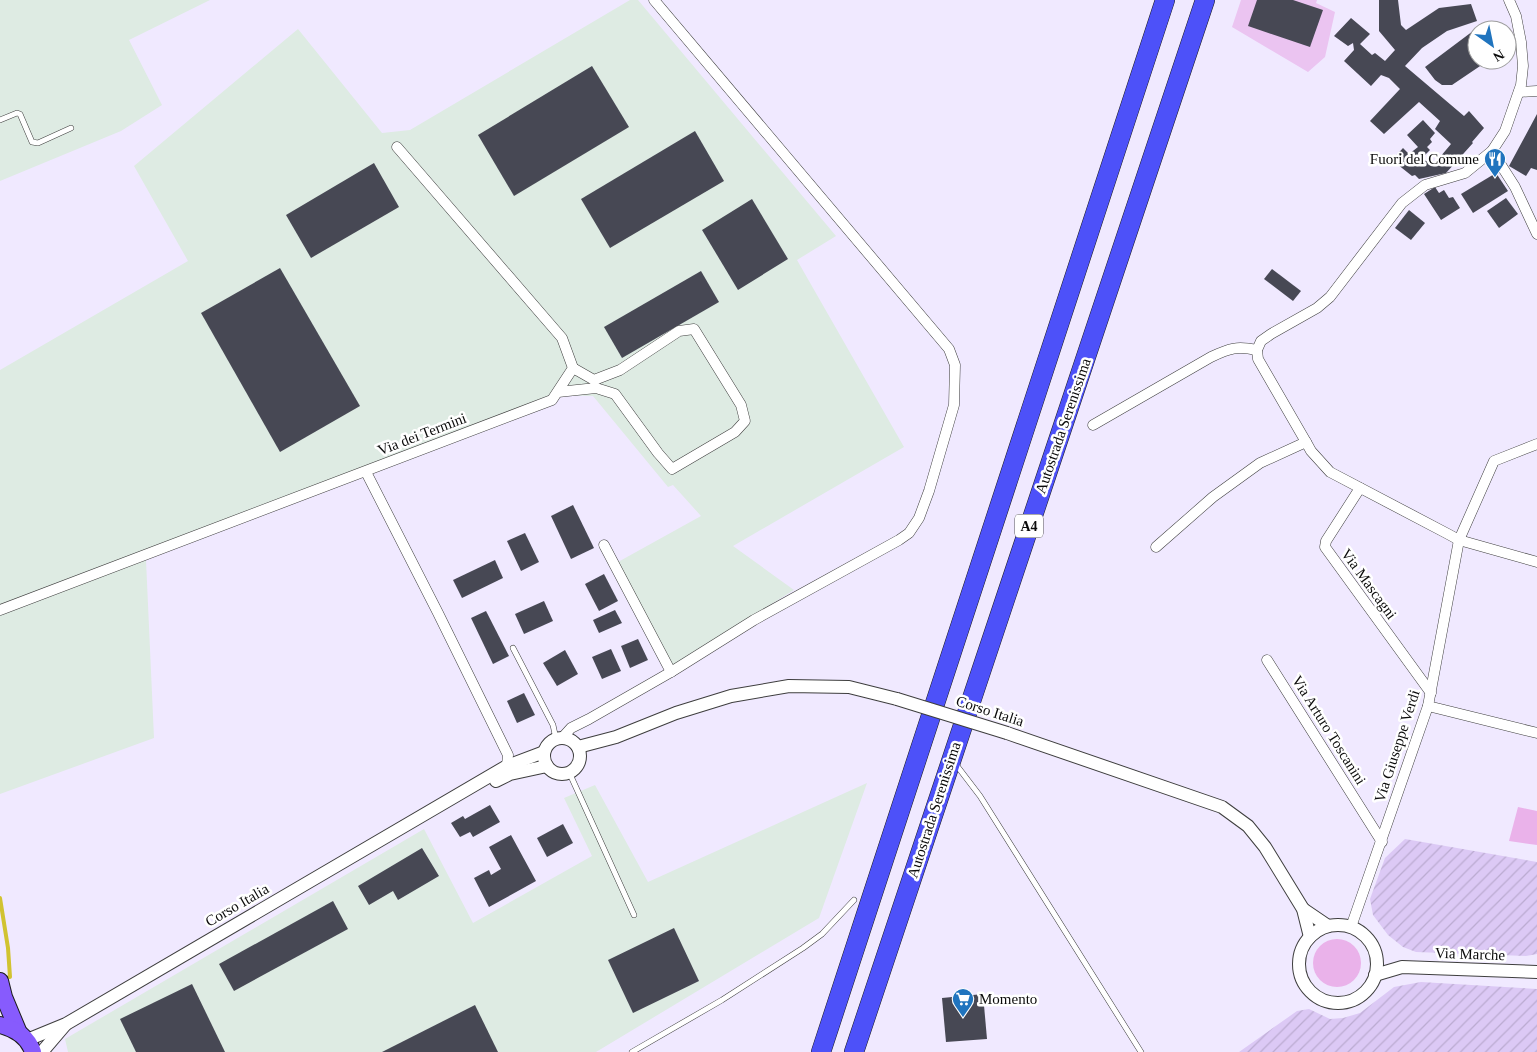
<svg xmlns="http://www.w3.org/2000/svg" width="1537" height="1052" font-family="Georgia,serif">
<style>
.industrial{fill:#deebe3}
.farmland{fill:url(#farmland-furrows)}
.grass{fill:#eab2ea}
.pitch{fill:#ebc4f1}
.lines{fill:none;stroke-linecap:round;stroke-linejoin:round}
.stream{stroke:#d1c331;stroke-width:4}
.building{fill:#474854}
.service-casing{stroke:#3e3e3e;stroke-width:6}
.minor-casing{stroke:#3e3e3e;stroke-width:11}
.tertiary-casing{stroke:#3e3e3e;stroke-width:14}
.primary-casing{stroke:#1c1c1c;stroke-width:18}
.motorway-casing{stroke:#1c1c1c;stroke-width:20}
.service{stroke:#fff;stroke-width:5}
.minor{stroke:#fff;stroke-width:10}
.tertiary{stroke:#fff;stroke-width:12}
.primary{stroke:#875bfd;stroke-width:16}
.motorway{stroke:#4d51f9;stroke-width:19}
.tertiary-bridge-casing{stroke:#3e3e3e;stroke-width:14;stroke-linecap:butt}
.tertiary-bridge{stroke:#fff;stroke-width:12}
.labels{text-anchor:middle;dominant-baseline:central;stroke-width:5;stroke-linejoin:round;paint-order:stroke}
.shield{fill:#fff;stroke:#545454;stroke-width:1}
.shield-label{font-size:14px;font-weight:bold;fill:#0b0b0b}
.poi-label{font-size:15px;fill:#0b0b0b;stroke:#fff;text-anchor:end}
.street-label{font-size:15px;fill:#0b0b0b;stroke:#fff}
</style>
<defs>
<pattern id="farmland-furrows" width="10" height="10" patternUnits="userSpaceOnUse" patternTransform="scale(1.25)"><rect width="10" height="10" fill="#dcc9f5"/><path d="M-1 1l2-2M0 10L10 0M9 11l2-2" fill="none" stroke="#bbabd1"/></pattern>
</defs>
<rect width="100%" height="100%" fill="#f0e9ff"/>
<g class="industrial">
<polygon points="0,0 210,0 129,40 162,105 121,131 0,181"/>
<polygon points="630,0 638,0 836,236 797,260 904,447 733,546 794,590 672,666 618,562 701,516 673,485 668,487 593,396 550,395 365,469 0,605 0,370 188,261 134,166 298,29 382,133 410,130"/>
<polygon points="146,560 154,738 0,794 0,614"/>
<polygon points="867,783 819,918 596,1052 68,1052 65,1039 424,829 473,923 592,856 564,798 595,785 648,882"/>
</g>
<g class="farmland">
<polygon points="1405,839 1537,862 1537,954 1526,956 1416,952 1403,947 1388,935 1373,915 1370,899 1385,858"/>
<polygon points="1421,982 1537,989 1537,1052 1239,1052 1297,1011 1309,1009 1330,1019 1343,1018 1360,1013 1394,987"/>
</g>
<g class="grass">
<polygon points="1518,807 1537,811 1537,845 1509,841"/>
<circle cx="1337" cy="963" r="24"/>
</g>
<polygon class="pitch" points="1241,0 1317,0 1316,3 1335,12 1325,57 1308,72 1232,27"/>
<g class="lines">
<polyline class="stream" points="0,898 8,948 10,977"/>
</g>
<g class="building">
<polygon points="1257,0 1293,0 1323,10 1310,47 1248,26"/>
<polygon points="1379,0 1398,0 1401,25 1406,30 1439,8 1471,4 1477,21 1447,31 1422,48 1405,66 1464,116 1469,111 1484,128 1472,142 1473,143 1446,173 1419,179 1415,175 1412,176 1392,160 1403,148 1409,154 1418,147 1407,135 1423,120 1435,133 1430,139 1432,142 1427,147 1430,150 1422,158 1426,161 1435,163 1451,144 1435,129 1440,121 1419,102 1384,134 1370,121 1400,89 1389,78 1381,75 1371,86 1344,61 1354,50 1353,43 1348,46 1334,36 1351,18 1370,34 1360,44 1372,55 1375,53 1385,61 1395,50 1379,31"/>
<polygon points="1481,25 1485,30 1477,30 1477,60 1489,60 1452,85 1442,85 1435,80 1425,67"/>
<polygon points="592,66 629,127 514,196 478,135"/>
<polygon points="1537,114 1537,170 1531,168 1526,176 1509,166"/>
<polygon points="695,131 724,181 610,248 581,199"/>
<polygon points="374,163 399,207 311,258 286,215"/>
<polygon points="1496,173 1508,191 1473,213 1461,194"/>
<polygon points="1435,187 1439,193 1444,190 1449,198 1453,197 1460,208 1441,220 1424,194"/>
<polygon points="1506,198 1518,214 1499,228 1487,211"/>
<polygon points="752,199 788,259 738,290 702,230"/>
<polygon points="1409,210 1425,223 1411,240 1395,228"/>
<polygon points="280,268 360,406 280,452 201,313"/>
<polygon points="1272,269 1301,291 1293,301 1264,279"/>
<polygon points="701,271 719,302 622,358 604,327"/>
<polygon points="573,505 594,548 571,559 551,516"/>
<polygon points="525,533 539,562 521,571 507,541"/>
<polygon points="495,560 503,578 462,598 453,580"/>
<polygon points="604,574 618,601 599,611 585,584"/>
<polygon points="544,601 553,621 524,634 515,614"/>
<polygon points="615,610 622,623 599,633 593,620"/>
<polygon points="486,611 509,656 493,664 471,618"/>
<polygon points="638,639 648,660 630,668 621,646"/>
<polygon points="611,649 621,671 602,679 592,657"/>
<polygon points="565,650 578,674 557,686 543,663"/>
<polygon points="524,693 535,715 517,723 507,701"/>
<polygon points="490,805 500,822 473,837 470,832 460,837 451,823 463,816 465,819"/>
<polygon points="563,824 573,843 547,857 537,838"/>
<polygon points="511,835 536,881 489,907 474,878 489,870 491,875 501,869 489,847"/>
<polygon points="422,848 439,876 398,900 393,891 369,905 358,886"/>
<polygon points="333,901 348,929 234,991 219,964"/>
<polygon points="674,928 699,981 633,1013 608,960"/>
<polygon points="192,984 225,1052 136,1052 120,1019"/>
<polygon points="983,994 987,1039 946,1042 942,998"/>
<polygon points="475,1005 498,1052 382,1052"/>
</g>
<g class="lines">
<g class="service-casing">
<g id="service">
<polyline points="0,120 17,113 20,114 32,142 38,143 71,128"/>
<polyline points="513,648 553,725 556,739"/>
<polyline points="954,762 980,796 1141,1052"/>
<polyline points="569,772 634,915"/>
<polyline points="632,1052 722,1000 803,948 822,934 854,900"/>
</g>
</g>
<g class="minor-casing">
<g id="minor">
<polyline points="1519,92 1537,91"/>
<polyline points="1492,151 1515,187 1537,234"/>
<polyline points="558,392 596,388 615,394 658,453 672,469 735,432 745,421 741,405 694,329 679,331 620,370 594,380 573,368"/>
<path d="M1093,425L1211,357C1230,348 1237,346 1257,350"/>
<polyline points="1306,442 1258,359 1257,350 1261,341 1271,334 1317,308 1330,297 1402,203 1425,185 1465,173 1492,151 1505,131 1521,85 1523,66 1521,42 1516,16 1509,0"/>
<polyline points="366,472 438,613 508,755 507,766 509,772"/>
<polyline points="1360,488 1326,541 1325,547 1431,693"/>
<polyline points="604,545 671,672"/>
<polyline points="1156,547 1213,497 1260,463 1306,442 1311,451 1330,472 1448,534 1459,540 1537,562"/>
<polyline points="0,610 552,400 573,368 562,338 397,147"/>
<polyline points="1267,660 1382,842"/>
<polyline points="1428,706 1537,733"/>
<polyline points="562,738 571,728 589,719 671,672 754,620 899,540 909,533 919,518 929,491 954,405 955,365 949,349 654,0"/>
<polyline points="1351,927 1428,706 1459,540 1494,461 1537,444"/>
</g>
</g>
<g class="tertiary-casing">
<g id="tertiary">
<polyline points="1007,733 1222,807 1248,826 1265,847 1303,909 1310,937"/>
<circle cx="562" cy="756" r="18"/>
<polyline points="578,747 616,737 676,713 731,696 789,686 849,687 897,699"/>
<polyline points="496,781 510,774 547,766"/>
<polyline points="1303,909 1328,926"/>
<circle cx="1338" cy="964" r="39"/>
<polyline points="1375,975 1402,967 1537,972"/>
<polyline points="27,1040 66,1024 507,766 544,752"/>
<polyline points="42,1052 65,1025"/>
</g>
</g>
<g class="primary-casing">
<g id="primary">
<polyline points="0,981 4,997 19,1033"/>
<path d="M0,1025C16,1029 28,1037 33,1052"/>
</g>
</g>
<g class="motorway-casing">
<g id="motorway">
<path d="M821,1052C937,702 1050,351 1165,0"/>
<polyline points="854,1052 1205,0"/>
</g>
</g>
<use href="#service" class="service"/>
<use href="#minor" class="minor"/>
<use href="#tertiary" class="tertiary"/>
<use href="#primary" class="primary"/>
<use href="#motorway" class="motorway"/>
<g class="tertiary-bridge-casing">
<polyline id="tertiary-bridge" points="897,699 1007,733"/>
</g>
<use href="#tertiary-bridge" class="tertiary-bridge"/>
</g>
<defs>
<g id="restaurant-pin" transform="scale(1.125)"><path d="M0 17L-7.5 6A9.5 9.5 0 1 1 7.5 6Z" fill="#2074be" stroke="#fff"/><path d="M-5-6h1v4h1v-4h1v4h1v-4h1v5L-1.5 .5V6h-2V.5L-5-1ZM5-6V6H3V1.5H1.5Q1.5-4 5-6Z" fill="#fff"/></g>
<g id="supermarket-pin" transform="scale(1.125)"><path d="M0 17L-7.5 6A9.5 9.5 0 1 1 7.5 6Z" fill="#2074be" stroke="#fff"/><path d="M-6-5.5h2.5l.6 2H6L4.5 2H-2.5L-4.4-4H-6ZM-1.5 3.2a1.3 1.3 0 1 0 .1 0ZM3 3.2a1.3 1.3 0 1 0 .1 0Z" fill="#fff"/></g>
</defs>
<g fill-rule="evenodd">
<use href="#restaurant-pin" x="1495" y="159"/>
<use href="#supermarket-pin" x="963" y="999"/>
</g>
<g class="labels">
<rect class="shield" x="1015" y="514.5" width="28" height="23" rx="4"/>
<g class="shield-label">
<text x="1029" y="526">A4</text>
</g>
<g class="poi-label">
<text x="1479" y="159">Fuori del Comune</text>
<text x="979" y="999" text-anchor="start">Momento</text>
</g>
<g class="street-label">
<text transform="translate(1063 426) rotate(-71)">Autostrada Serenissima</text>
<text transform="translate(422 434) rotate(-21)">Via dei Termini</text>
<text transform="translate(1369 584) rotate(54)">Via Mascagni</text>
<text transform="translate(990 711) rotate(18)">Corso Italia</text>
<text transform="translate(1329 730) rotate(58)">Via Arturo Toscanini</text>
<text transform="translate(1397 746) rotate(-72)">Via Giuseppe Verdi</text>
<text transform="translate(934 810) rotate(-72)">Autostrada Serenissima</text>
<text transform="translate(237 905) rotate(-30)">Corso Italia</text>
<text transform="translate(1470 954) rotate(2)">Via Marche</text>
</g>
</g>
<g transform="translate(1492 45) rotate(147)"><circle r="24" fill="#ffffff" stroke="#9d9d9d"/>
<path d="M0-4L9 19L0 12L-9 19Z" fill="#2074be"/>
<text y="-8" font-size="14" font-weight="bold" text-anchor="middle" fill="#0b0b0b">N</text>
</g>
</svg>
